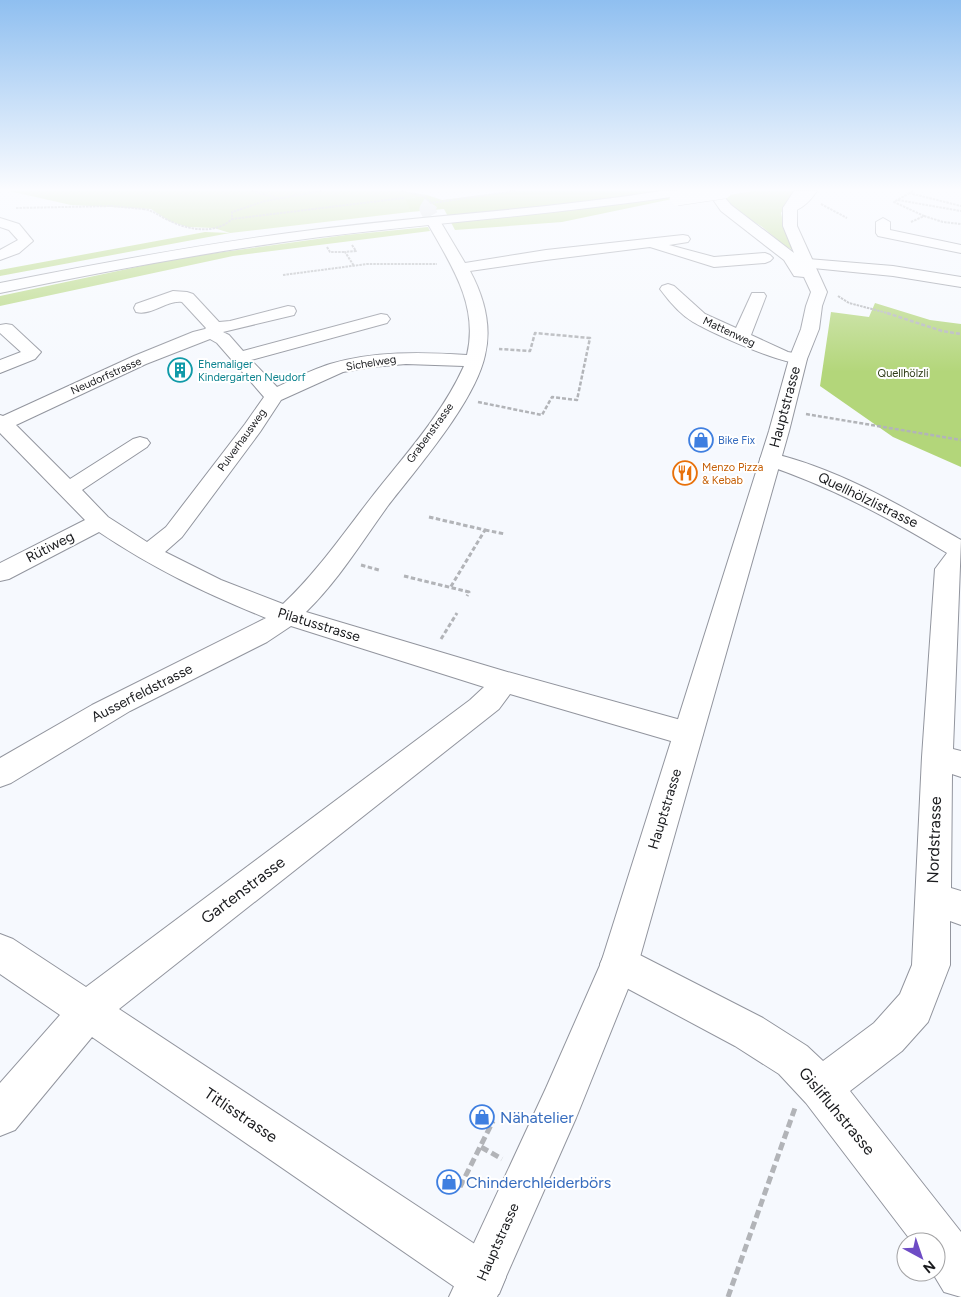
<svg xmlns="http://www.w3.org/2000/svg" width="961" height="1297" font-family="Figtree,sans-serif">
<style>
.green{fill:#bad98b}
.forest{fill:#b3d67a}
.lines{fill:none;stroke-linecap:round;stroke-linejoin:round}
.minor-tunnel{stroke:#d5d8dc;stroke-width:15;stroke-dasharray:15 8;stroke-linecap:butt}
.minor-casing{stroke:#92959e;stroke-width:2}
.major-casing{stroke:#92959e;stroke-width:2}
.highway-casing{stroke:#92959e;stroke-width:2}
.path-far3{stroke:#b2b4b8;stroke-width:2;stroke-dasharray:2.5 1;stroke-linecap:butt}
.path-far2{stroke:#b2b4b8;stroke-width:2.5;stroke-dasharray:4 2;stroke-linecap:butt}
.path-far1{stroke:#b2b4b8;stroke-width:3;stroke-dasharray:4.5 2.5;stroke-linecap:butt}
.path{stroke:#b2b4b8;stroke-width:5;stroke-dasharray:8 4;stroke-linecap:butt}
.minor{fill:#fff;fill-rule:evenodd}
.major{fill:#fff;fill-rule:evenodd}
.highway{fill:#fff;fill-rule:evenodd}
.highway-bridge-casing{stroke:#92959e;stroke-width:16;stroke-linecap:butt}
.highway-bridge{stroke:#fff;stroke-width:15}
.labels{text-anchor:middle;dominant-baseline:central;stroke-width:4;stroke-linejoin:round;paint-order:stroke}
.far-street-label{font-size:11px;fill:#191a1d;stroke:#fff}
.far-culture-label{font-size:11px;fill:#0d838f;stroke:#fff;text-anchor:start}
.far-park-label{font-size:11px;fill:#2f3d17;stroke:#fff}
.far-shop-label{font-size:11px;fill:#366cbe;stroke:#fff;text-anchor:start}
.far-food-label{font-size:11px;fill:#c56008;stroke:#fff;text-anchor:start}
.street-label{font-size:14px;fill:#191a1d;stroke:#fff}
.near-street-label{font-size:16px;fill:#191a1d;stroke:#fff}
.near-shop-label{font-size:16px;fill:#366cbe;stroke:#fff;text-anchor:start}
</style>
<rect width="100%" height="100%" fill="#f6f9fe"/>
<g class="green">
<polygon points="9,191 401,191 427,195 407,199 410,212 230,233 214,228 188,227 169,221 151,209 71,205"/>
<polygon points="754,191 793,191 781,213 787,238 795,251 785,246 761,226 739,213 722,196"/>
</g>
<g class="forest">
<polygon points="515,191 724,191 677,198 562,222 455,230 444,209 410,212 406,199 427,195 442,200"/>
<polygon points="428,227 430,231 233,256 0,306 0,296 179,258 346,235"/>
<polygon points="205,232 230,233 0,276 0,270"/>
<polygon points="875,303 930,320 961,324 961,467 893,437 820,386 831,312 869,317"/>
</g>
<g class="lines">
<polyline class="minor-tunnel" points="431,203 427,209 435,224"/>
<g class="minor-casing">
<g id="minor">
<path d="M804,191H817C810,201 799,214 785,211L783,208C789,201 798,199 804,191Z"/>
<polygon points="0,218 19,224 33,241 19,253 0,260 0,250 18,240 9,230 0,227"/>
<polygon points="883,218 890,222 890,230 961,245 961,253 878,236 876,233 876,222"/>
<path d="M435,220L440,221L465,263L546,250L683,235L688,236L690,239L688,242L669,245L714,257L765,253L770,255L773,258L770,261L765,263L714,267L650,247L546,260L470,271C484,297 492,326 485,355C475,402 417,468 387,507C361,543 338,581 306,612L504,671L688,722L699,726L703,734L699,742L688,746L510,694L499,709L119,1009L499,1260L506,1277L499,1294C488,1297 476,1297 465,1294L92,1037L15,1130L0,1136V1083L60,1015L0,974V934L13,939L86,987L470,700L484,687L291,626L267,642L130,711L11,783L0,787V758L92,705L266,618C205,593 154,569 99,532L9,579L0,581V563L85,520L0,433V415L3,416L134,356L193,332L205,329L206,328L182,302C166,300 152,316 136,312L134,308L136,304L173,291L187,292L193,294L219,322L230,321L288,306L294,307L296,311L294,315L223,332L229,335L243,351L381,314L387,315L390,319L387,323L251,360L277,387C294,379 311,370 330,364C374,351 421,352 467,355C479,305 451,265 428,224ZM210,339L217,343L264,397L245,424L166,527L147,542L108,517L82,490L147,447L150,443L147,439L140,437L133,439L70,479L16,425L146,364ZM406,364L464,366C442,415 404,456 371,498C343,534 317,572 283,604L221,580L165,552L182,537L260,432L281,400L343,372L371,367Z"/>
<polygon points="808,259 893,266 961,277 961,287 893,276 803,267 800,264 803,261"/>
<path d="M668,284L674,286L705,314L736,328L752,293H764L766,296L751,335L788,352L804,355L807,359L804,363C786,367 712,333 693,322C681,315 668,300 660,289L662,286Z"/>
<polygon points="6,324 12,325 41,352 35,359 0,373 0,360 21,352 0,333 0,325"/>
<path d="M771,453C839,469 901,506 961,540L953,749L961,751V777L952,774L951,888L961,891V925L950,921V965L928,1022L902,1051L850,1091L961,1232V1297L944,1292L932,1272H936V1242H912L806,1103L779,1074L735,1046L606,977L600,964L606,951L619,946L632,951L763,1018L807,1046L823,1061L874,1023L900,994L912,965L922,757L935,569L947,553C887,517 830,486 763,464L760,459L763,454Z"/>
</g>
</g>
<g class="major-casing">
<polygon id="major" points="707,191 719,191 731,205 794,253 783,226 783,208 794,191 806,191 797,208 797,226 827,292 822,306 819,329 807,359 789,431 638,964 576,1118 497,1297 449,1297 546,1088 601,963 769,431 789,359 801,329 806,306 811,292 804,277 794,276 784,260 721,211"/>
</g>
<g class="highway-casing">
<path id="highway" d="M661,191H691L684,195C563,214 441,222 320,237C212,251 106,271 0,293V283C106,262 213,242 320,229C434,215 548,209 661,191Z"/>
</g>
<g class="path-far3">
<polyline points="252,191 278,198"/>
<polyline points="321,191 265,201 232,212 232,219 404,198"/>
<polyline points="401,191 424,196 431,203 515,191"/>
<polyline points="909,193 961,206"/>
<polyline points="898,200 961,211"/>
<polyline points="821,204 847,218"/>
<polyline points="16,208 112,206 143,209"/>
<path d="M143,209C153,210 159,216 168,220C188,230 215,235 232,219"/>
<polyline points="924,216 943,222 961,224"/>
<polyline points="911,222 924,216 894,202 913,191"/>
<polyline points="352,245 356,251 345,252 354,266"/>
<polyline points="327,247 330,252 345,252"/>
<polyline points="283,275 367,264 437,264"/>
<polyline points="838,296 849,303 891,314"/>
</g>
<g class="path-far2">
<polyline points="887,313 942,331 961,334"/>
<polyline points="478,402 542,415 552,397 577,400 590,338 535,333 530,351 499,349"/>
<polyline points="806,414 961,440"/>
</g>
<g class="path-far1">
<polyline points="429,517 485,530 450,588"/>
<polyline points="485,530 505,534"/>
<polyline points="361,565 379,570"/>
<polyline points="404,576 469,592 467,596"/>
<polyline points="441,639 457,613"/>
</g>
<g class="path">
<polyline points="481,1147 502,1159"/>
<polyline points="460,1187 493,1121"/>
<polyline points="728,1297 795,1108"/>
</g>
<use href="#minor" class="minor"/>
<use href="#major" class="major"/>
<use href="#highway" class="highway"/>
<g class="highway-bridge-casing">
<polyline id="highway-bridge" points="677,198 724,191"/>
</g>
<use href="#highway-bridge" class="highway-bridge"/>
</g>
<linearGradient id="sky" x2="0" y2="1"><stop stop-color="#8fbff0"/><stop offset="0.51" stop-color="#fbfcff"/><stop offset="1" stop-color="#fbfcff" stop-opacity="0"/></linearGradient>
<rect width="961" height="372" fill="url(#sky)"/>
<defs>
<g id="building-ring" transform="scale(1.25)"><circle r="9.5" fill="#fff" stroke="#0f9aa8" stroke-width="1.5"/><path d="M-4-6H4V6H1V3H-1V6H-4ZM-2.5-4.3h1.7v1.8h-1.7ZM.8-4.3h1.7v1.8H.8ZM-2.5-1h1.7V.8h-1.7ZM.8-1h1.7V.8H.8Z" fill="#0f9aa8"/></g>
<g id="shop-ring" transform="scale(1.25)"><circle r="9.5" fill="#fff" stroke="#3f7fe0" stroke-width="1.5"/><path d="M-5-2.5h2.3a2.7 3.5 0 0 1 5.4 0H5L5.5 6h-11ZM-1.5-2.5h3a1.5 2.3 0 0 0-3 0Z" fill="#3f7fe0"/></g>
<g id="restaurant-ring" transform="scale(1.25)"><circle r="9.5" fill="#fff" stroke="#e8710a" stroke-width="1.5"/><path d="M-5-6h1v4h1v-4h1v4h1v-4h1v5L-1.5 .5V6h-2V.5L-5-1ZM5-6V6H3V1.5H1.5Q1.5-4 5-6Z" fill="#e8710a"/></g>
</defs>
<g fill-rule="evenodd">
<use href="#building-ring" x="180" y="370"/>
<use href="#shop-ring" x="701" y="440"/>
<use href="#restaurant-ring" x="685" y="473"/>
<use href="#shop-ring" x="482" y="1117"/>
<use href="#shop-ring" x="449" y="1182"/>
</g>
<g class="labels">
<g class="far-street-label">
<text transform="translate(729 332) rotate(25)">Mattenweg</text>
<text transform="translate(371 363) rotate(-9)">Sichelweg</text>
<text transform="translate(106 376) rotate(-24)">Neudorfstrasse</text>
<text transform="translate(430 433) rotate(-54)">Grabenstrasse</text>
<text transform="translate(242 440) rotate(-54)">Pulverhausweg</text>
</g>
<g class="far-culture-label">
<text x="198" y="364">Ehemaliger<tspan x="198" dy="13">Kindergarten Neudorf</tspan></text>
</g>
<g class="far-park-label">
<text x="903" y="373">Quellhölzli</text>
</g>
<g class="far-shop-label">
<text x="718" y="440">Bike Fix</text>
</g>
<g class="far-food-label">
<text x="702" y="467">Menzo Pizza<tspan x="702" dy="13">&amp; Kebab</tspan></text>
</g>
<g class="street-label">
<text transform="translate(785 407) rotate(-75)">Hauptstrasse</text>
<text transform="translate(868 500) rotate(26)">Quellhölzlistrasse</text>
<text transform="translate(50 547) rotate(-27)">Rütiweg</text>
<text transform="translate(319 625) rotate(17)">Pilatusstrasse</text>
<text transform="translate(142 693) rotate(-27)">Ausserfeldstrasse</text>
<text transform="translate(665 809) rotate(-73)">Hauptstrasse</text>
<text transform="translate(498 1242) rotate(-66)">Hauptstrasse</text>
</g>
<g class="near-street-label">
<text transform="translate(934 840) rotate(-88)">Nordstrasse</text>
<text transform="translate(243 890) rotate(-37)">Gartenstrasse</text>
<text transform="translate(837 1111) rotate(50)">Gislifluhstrasse</text>
<text transform="translate(241 1115) rotate(34)">Titlisstrasse</text>
</g>
<g class="near-shop-label">
<text x="500" y="1117">Nähatelier</text>
<text x="466" y="1182">Chinderchleiderbörs</text>
</g>
</g>
<g transform="translate(921 1257) rotate(140)"><circle r="24" fill="#ffffff" stroke="#a3a3a5"/>
<path d="M0-4L9 19L0 12L-9 19Z" fill="#6e4cc5"/>
<text y="-8" font-size="14" font-weight="bold" text-anchor="middle" fill="#191a1d">N</text>
</g>
</svg>
